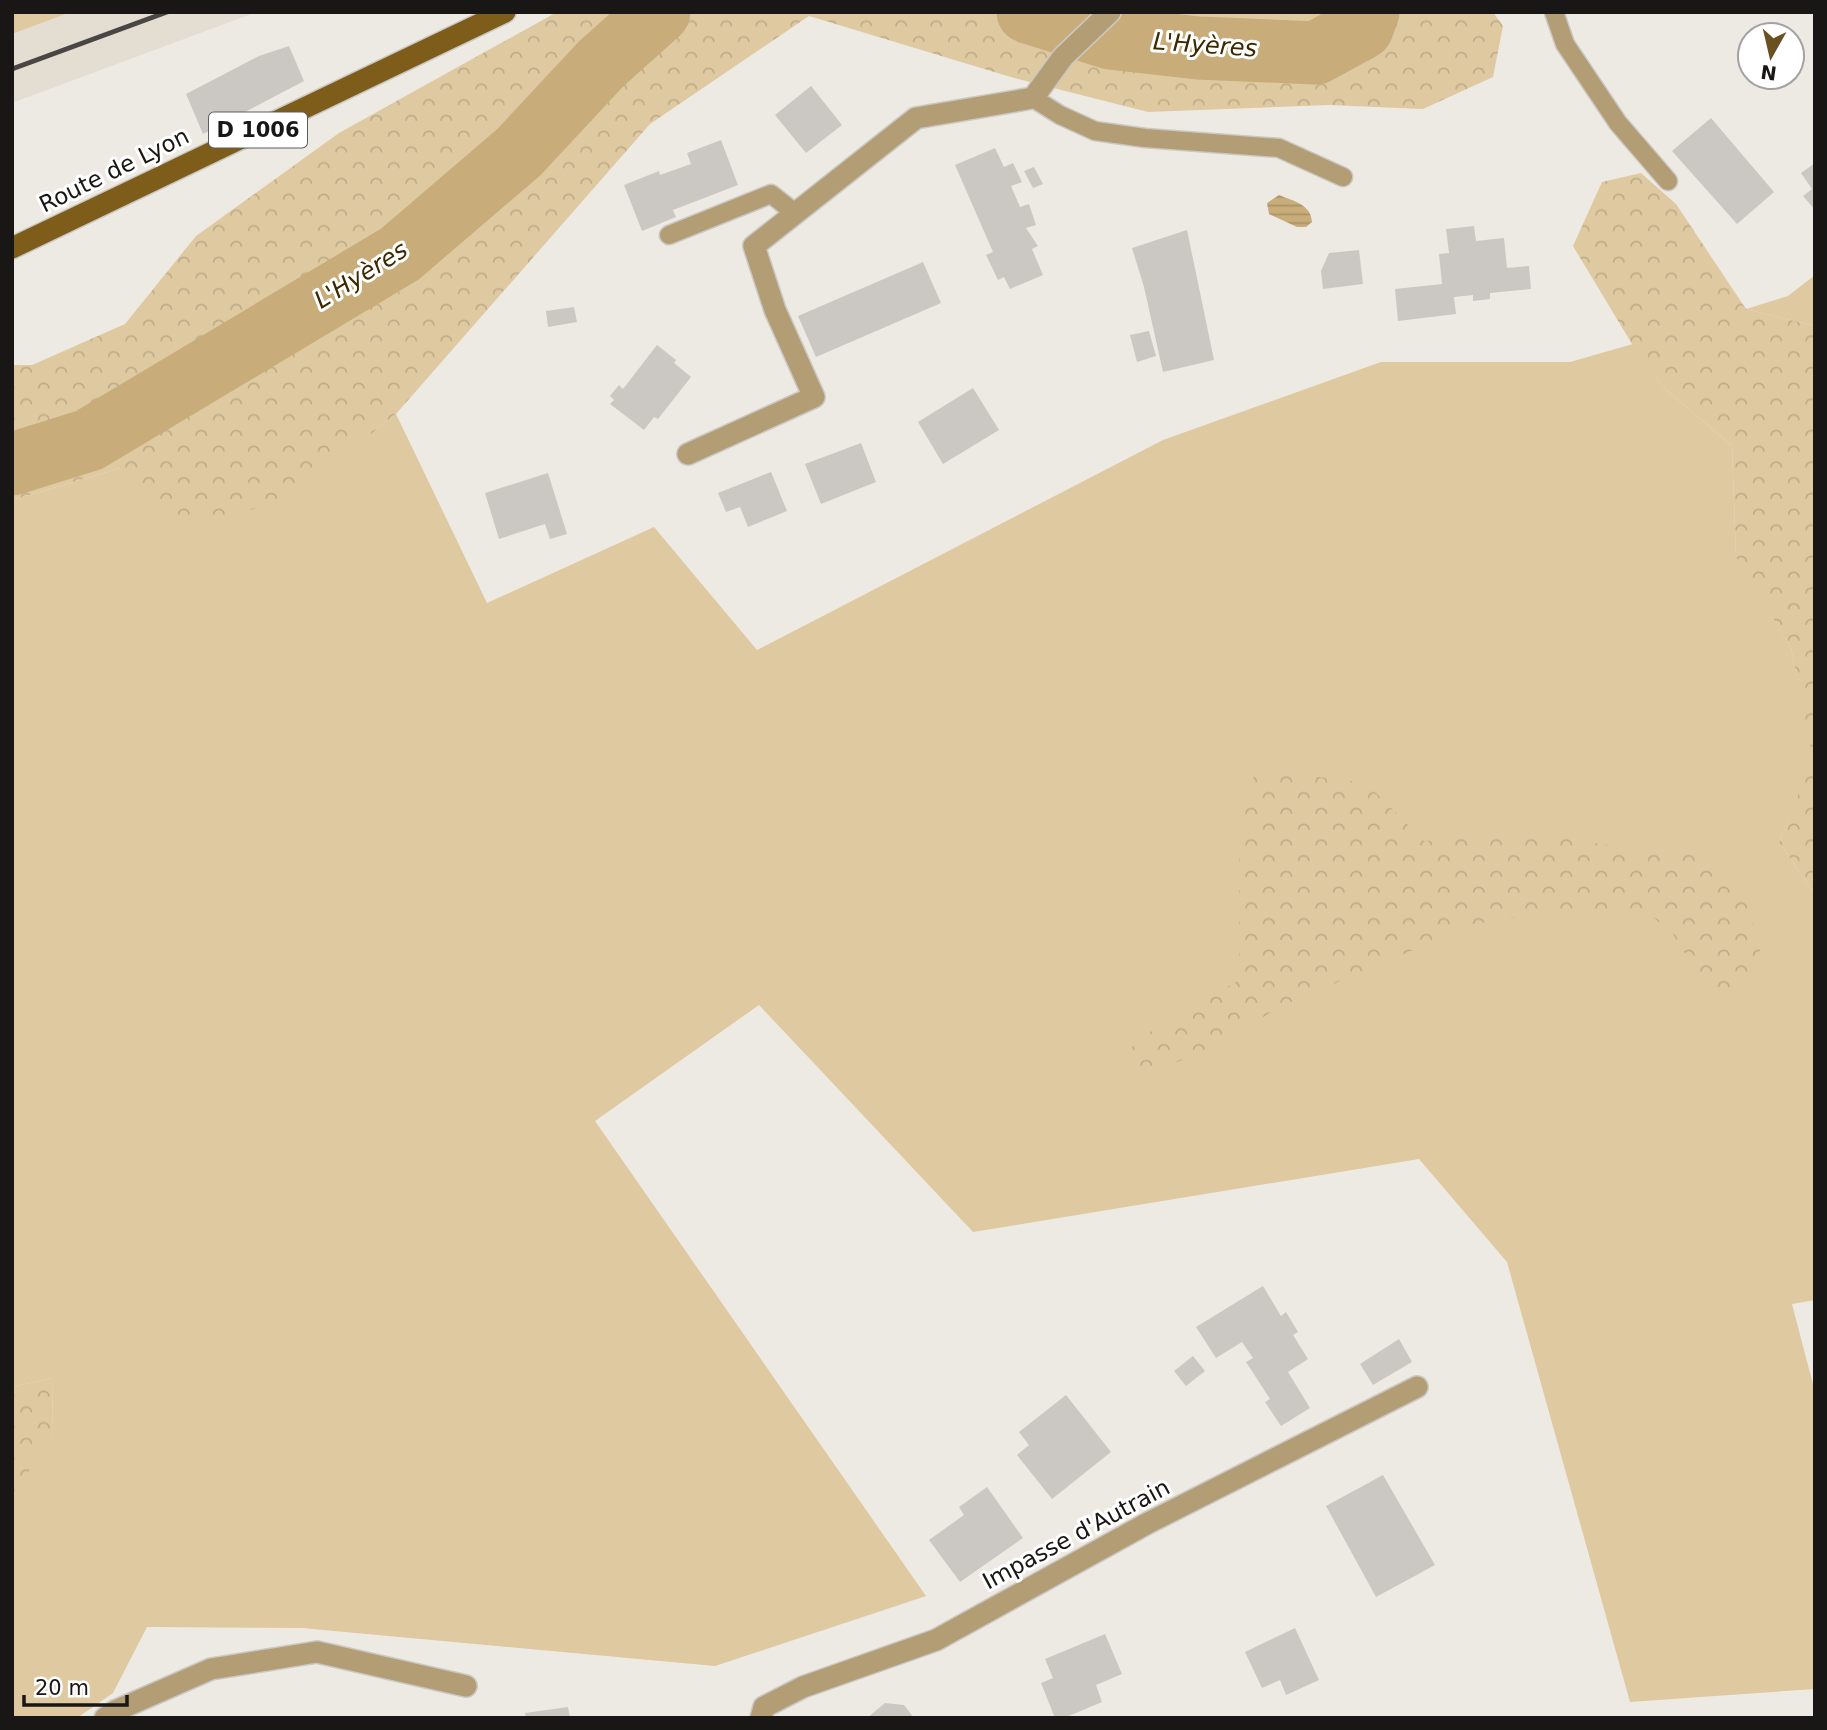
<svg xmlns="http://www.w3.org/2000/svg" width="1827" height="1730" font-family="'DejaVu Sans',sans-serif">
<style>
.built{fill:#e4ddd1}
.green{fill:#dfc9a1}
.forest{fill:url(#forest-crowns)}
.water{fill:url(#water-rules)}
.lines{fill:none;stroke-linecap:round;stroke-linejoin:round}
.river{stroke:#c8ac79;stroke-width:63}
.building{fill:#cbc8c3}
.service-casing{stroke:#cbc8c3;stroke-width:21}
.minor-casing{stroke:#cbc8c3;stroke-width:24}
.primary-casing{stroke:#cbc8c3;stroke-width:24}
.service{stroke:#b39d75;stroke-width:18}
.minor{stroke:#b39d75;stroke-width:21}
.primary{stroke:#7d5d19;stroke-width:21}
.rail{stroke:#484744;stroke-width:5}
.labels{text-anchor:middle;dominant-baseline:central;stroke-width:6;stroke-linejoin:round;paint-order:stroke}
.shield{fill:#fff;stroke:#5d5d5b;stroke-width:2}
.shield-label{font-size:21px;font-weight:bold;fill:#181715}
.street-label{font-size:23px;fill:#181715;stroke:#fff}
.water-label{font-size:24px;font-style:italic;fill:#3c2900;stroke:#fff}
</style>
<defs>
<pattern id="forest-crowns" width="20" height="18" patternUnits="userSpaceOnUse" patternTransform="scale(1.75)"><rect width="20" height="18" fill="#dfc9a1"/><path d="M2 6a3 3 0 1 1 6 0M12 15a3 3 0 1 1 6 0" fill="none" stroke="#bfac8a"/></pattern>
<pattern id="water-rules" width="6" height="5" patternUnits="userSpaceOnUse" patternTransform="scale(1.75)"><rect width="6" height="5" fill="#c8ac79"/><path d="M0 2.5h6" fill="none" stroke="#ab9368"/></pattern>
</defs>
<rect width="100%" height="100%" fill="#edeae4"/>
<polygon class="built" points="71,12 257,12 12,103 12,34"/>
<g class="green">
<polygon points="12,12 71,12 12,34"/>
<polygon points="1815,275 1815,326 1746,309 1788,296"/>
<polygon points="1633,344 1663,387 1732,446 1736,556 1791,648 1814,758 1779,842 1815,895 1815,1300 1792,1304 1815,1392 1815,1689 1630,1702 1507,1262 1419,1159 973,1232 759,1005 595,1121 926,1596 715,1666 302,1628 147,1627 113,1693 77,1718 12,1718 12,1491 53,1435 52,1378 12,1387 12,500 121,468 286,501 396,414 487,603 654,527 757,650 1163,440 1381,362 1570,362"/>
</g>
<g class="forest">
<polygon points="557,12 1493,12 1503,26 1493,77 1423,109 1329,105 1148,112 1014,78 809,16 650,124 396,414 287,501 200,522 142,506 121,468 12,500 12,365 32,365 125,324 196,236 339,133"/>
<polygon points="1641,173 1676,204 1746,309 1815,326 1815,895 1779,842 1813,758 1791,648 1736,557 1732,446 1663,387 1632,344 1573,246 1602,182"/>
<polygon points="1256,769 1366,783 1424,841 1537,833 1625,848 1685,847 1746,893 1760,950 1745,992 1712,998 1673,934 1647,912 1561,911 1474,924 1275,1009 1224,1045 1143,1074 1121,1056 1154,1029 1239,980 1239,856 1245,804"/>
<polygon points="52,1378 53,1435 12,1496 12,1387"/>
</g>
<path class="water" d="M1279,195C1293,201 1311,204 1312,222L1306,227H1297L1269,214L1267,203Z"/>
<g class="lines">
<g class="river">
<polyline points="1028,12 1110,38 1198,48 1316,53 1362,28 1368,12"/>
<polyline points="12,464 89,440 400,254 519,152 601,64 659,12"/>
</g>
</g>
<g class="building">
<polygon points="289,46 304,81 203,134 186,94 259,56"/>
<polygon points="811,86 842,125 806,153 775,115"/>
<polygon points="1711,118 1774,192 1737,224 1672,151"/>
<polygon points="721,140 738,185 673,210 676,217 642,231 624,185 659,171 660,175 691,164 687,153"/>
<polygon points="995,148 1004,167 1013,163 1022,182 1011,186 1020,207 1029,204 1036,225 1026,228 1038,246 1032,249 1043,275 1010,289 1004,277 998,280 986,255 993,252 955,165"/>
<polygon points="1815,163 1815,210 1803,196 1812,189 1801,173"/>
<polygon points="1034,167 1043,184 1033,188 1024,171"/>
<polygon points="1474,226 1476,241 1504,238 1507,268 1529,266 1531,289 1490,293 1490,299 1473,301 1473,295 1454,297 1456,314 1398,321 1395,289 1442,284 1439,254 1449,253 1446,229"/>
<polygon points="1187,230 1214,360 1163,372 1144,287 1132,248"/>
<polygon points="1359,250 1363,284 1323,289 1321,271 1329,253"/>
<polygon points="923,262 941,303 816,357 798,316"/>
<polygon points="574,307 577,322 548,327 546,311"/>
<polygon points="1149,331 1156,356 1137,362 1130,335"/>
<polygon points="657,345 676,360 674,363 691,377 658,419 654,417 644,430 610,404 614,400 610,396 619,385 623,389"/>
<polygon points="973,388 999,430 943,464 918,422"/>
<polygon points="861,443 876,482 821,504 805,464"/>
<polygon points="771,472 787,511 748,527 740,507 726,512 718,493"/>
<polygon points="548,473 567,534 550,539 545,524 499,539 485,493"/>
<polygon points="1263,1286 1281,1316 1286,1312 1298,1332 1293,1335 1308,1359 1288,1372 1310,1408 1281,1426 1265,1402 1270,1399 1246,1362 1253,1358 1242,1342 1216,1358 1196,1327"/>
<polygon points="1399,1339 1412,1362 1373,1385 1360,1364"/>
<polygon points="1193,1356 1205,1371 1186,1386 1174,1371"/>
<polygon points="1066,1395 1111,1452 1052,1499 1017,1455 1029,1445 1019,1432"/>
<polygon points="1383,1475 1435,1565 1376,1597 1326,1506"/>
<polygon points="987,1487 1023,1538 960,1582 929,1540 964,1515 959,1507"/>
<polygon points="1295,1628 1319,1680 1286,1695 1280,1680 1262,1688 1245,1652"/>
<polygon points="1105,1634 1122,1674 1096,1685 1102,1702 1064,1718 1055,1718 1041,1683 1053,1678 1045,1659"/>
<polygon points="885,1703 904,1705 914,1718 867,1718"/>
<polygon points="568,1707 570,1718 526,1718 525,1713"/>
</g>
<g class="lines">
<g class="service-casing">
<g id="service">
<polyline points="1554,12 1565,44 1618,123 1668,181"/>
<polyline points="1033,98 1060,115 1095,131 1145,138 1279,148 1343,177"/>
<polyline points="669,235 771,194 795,213"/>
</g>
</g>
<g class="minor-casing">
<g id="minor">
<polyline points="688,454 814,397 775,310 754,246 916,118 1033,98 1063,57 1110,12"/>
<polyline points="105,1718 115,1711 211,1669 317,1652 466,1686"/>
<polyline points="761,1718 764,1707 803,1687 936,1640 1148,1523 1417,1387"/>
</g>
</g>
<g class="primary-casing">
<polyline id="primary" points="12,248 505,12"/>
</g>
<use href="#service" class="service"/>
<use href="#minor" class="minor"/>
<use href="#primary" class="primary"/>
<polyline class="rail" points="12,69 167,12"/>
</g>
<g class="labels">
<rect class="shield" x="209" y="112.5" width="98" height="35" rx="5"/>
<g class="shield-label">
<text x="258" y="130">D 1006</text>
</g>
<g class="street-label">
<text transform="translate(114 170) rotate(-26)">Route de Lyon</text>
<text transform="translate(1076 1534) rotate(-28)">Impasse d'Autrain</text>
</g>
<g class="water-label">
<text transform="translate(1205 45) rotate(4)">L'Hyères</text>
<text transform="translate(361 275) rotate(-32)">L'Hyères</text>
</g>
</g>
<rect width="1827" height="1730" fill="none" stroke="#181715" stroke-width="28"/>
<g transform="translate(1771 56) rotate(188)"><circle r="33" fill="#ffffff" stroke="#a3a2a1" stroke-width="2"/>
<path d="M0-5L12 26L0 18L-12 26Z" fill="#695121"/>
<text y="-10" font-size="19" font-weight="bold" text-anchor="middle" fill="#181715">N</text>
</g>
<path d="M24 1695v10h103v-10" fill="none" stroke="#181715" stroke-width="3.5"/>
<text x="35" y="1695" font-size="21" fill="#181715" stroke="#ffffff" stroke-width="5" paint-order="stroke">20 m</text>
</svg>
